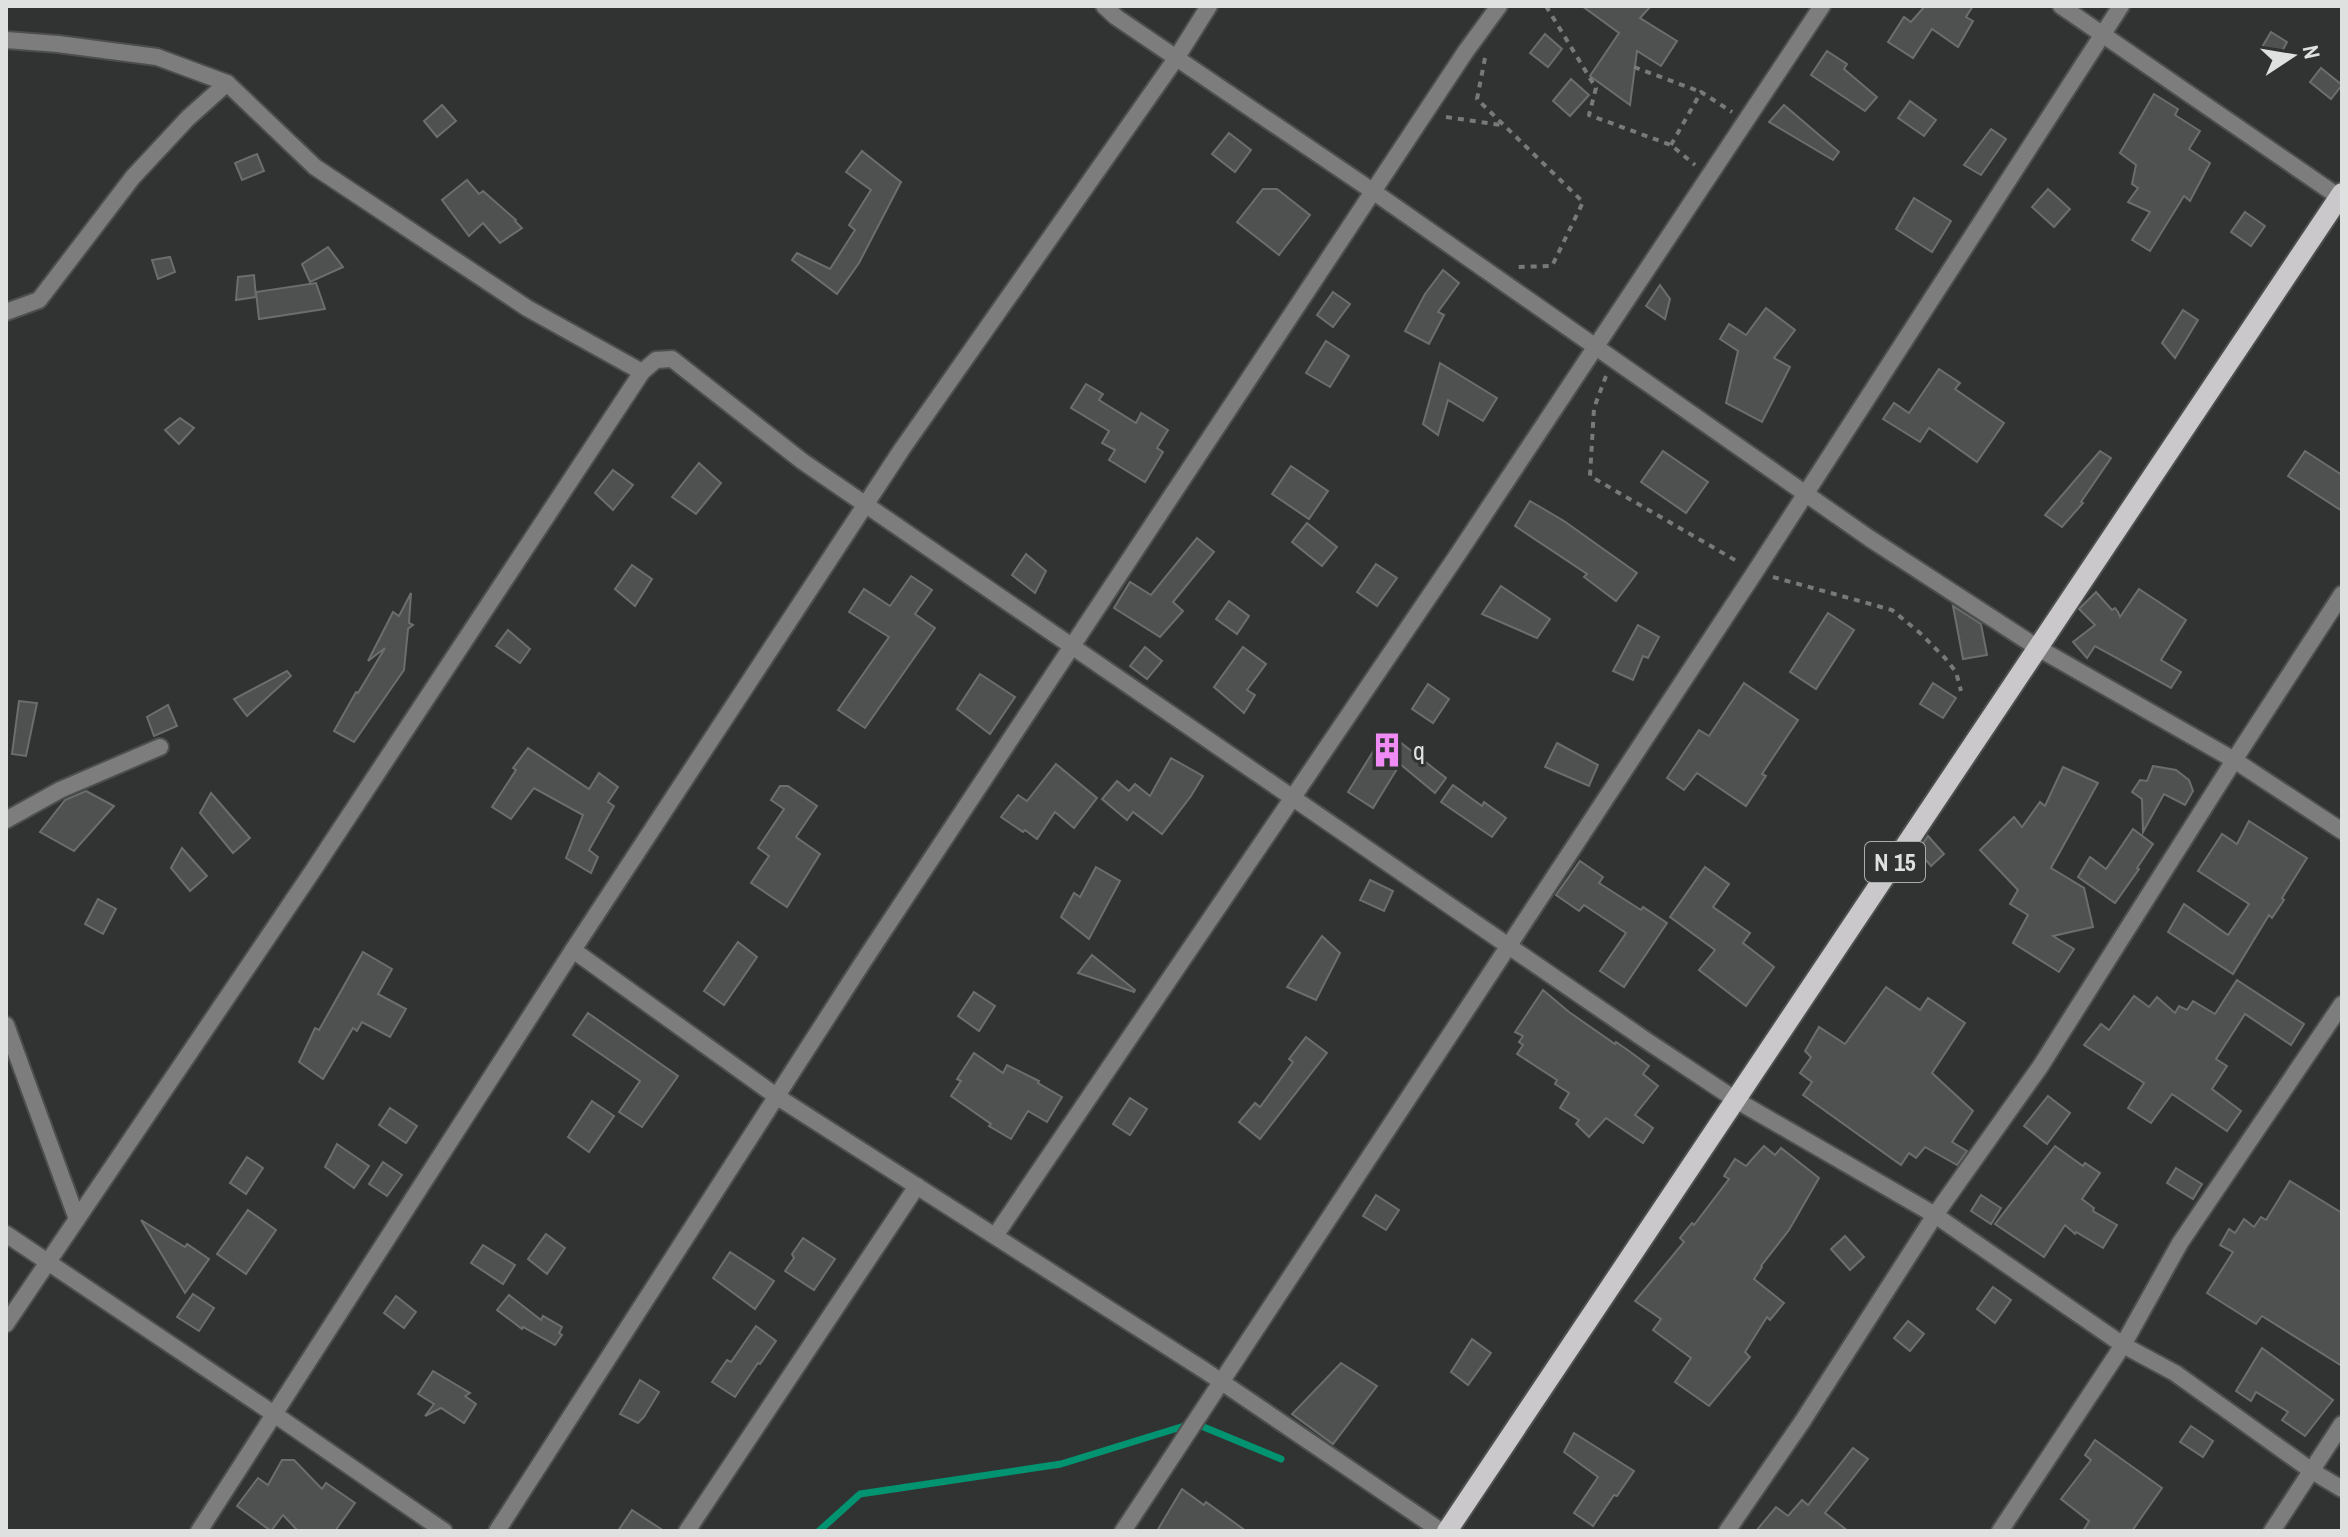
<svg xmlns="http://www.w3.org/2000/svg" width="2348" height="1537" font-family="'Archivo Narrow',sans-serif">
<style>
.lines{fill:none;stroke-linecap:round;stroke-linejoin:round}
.stream{stroke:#029370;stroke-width:7}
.building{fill:#4e514f;stroke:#6a6e6c;stroke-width:2}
.street-casing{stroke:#4c4f4e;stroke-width:20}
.primary-casing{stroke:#4c4f4e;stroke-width:24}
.path{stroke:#777a79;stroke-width:4;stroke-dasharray:6 6;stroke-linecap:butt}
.street{stroke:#7e7d7e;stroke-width:16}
.primary{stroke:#cac8ca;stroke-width:20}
.labels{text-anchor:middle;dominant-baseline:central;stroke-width:6;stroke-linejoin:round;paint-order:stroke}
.shield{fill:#303332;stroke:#aaadac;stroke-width:2}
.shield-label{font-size:24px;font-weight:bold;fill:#dfe1e0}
.poi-label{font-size:26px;fill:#dfe1e0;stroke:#303332;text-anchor:start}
</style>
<rect width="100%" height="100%" fill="#303332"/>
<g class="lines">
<polyline class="stream" points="819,1531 860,1494 1061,1464 1194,1423 1281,1459"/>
</g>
<g class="building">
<polygon points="1582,6 1651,6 1640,18 1677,41 1661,66 1637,51 1630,105 1590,76 1619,33"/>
<polygon points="1925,6 1973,6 1966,17 1973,21 1958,47 1932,29 1913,58 1888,42 1904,17 1911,22"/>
<polygon points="2271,32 2287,42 2278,59 2261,49"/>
<polygon points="1545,34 1562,49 1548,67 1530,53"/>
<polygon points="1827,51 1847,64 1844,69 1877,97 1865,111 1811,75"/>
<polygon points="2321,68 2342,85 2331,99 2310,82"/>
<polygon points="1571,79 1589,95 1570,116 1553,101"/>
<polygon points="2154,94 2178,109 2175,115 2200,131 2189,149 2210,163 2190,201 2184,196 2150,251 2132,240 2150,212 2128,202 2138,188 2132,184 2136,165 2120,153"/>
<polygon points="1910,101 1936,120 1924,136 1898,118"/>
<polygon points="442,105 456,121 437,137 424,121"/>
<polygon points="1784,105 1839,152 1833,160 1769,122"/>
<polygon points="1991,129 2006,139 1981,175 1964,165"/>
<polygon points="1229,133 1251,150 1235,172 1212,154"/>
<polygon points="862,151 901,182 859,263 837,294 792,260 797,253 830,269 855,230 849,225 871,190 846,172"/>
<polygon points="257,154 264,171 242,180 235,163"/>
<polygon points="467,180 479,194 483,191 516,220 515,221 522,228 500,243 483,223 469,236 442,200"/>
<polygon points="1263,189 1277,189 1310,215 1279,255 1237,222"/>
<polygon points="2048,189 2070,209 2054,227 2032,207"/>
<polygon points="1914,198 1951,221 1932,252 1896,229"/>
<polygon points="2245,212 2265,226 2251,246 2231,232"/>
<polygon points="328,247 343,267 310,282 302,264"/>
<polygon points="170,257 175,272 158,279 152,260"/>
<polygon points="1443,270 1459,283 1438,312 1444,315 1429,344 1405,331 1425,294"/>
<polygon points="254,275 256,297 236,300 238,277"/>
<polygon points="316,283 325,309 259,319 256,292"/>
<polygon points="1660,285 1670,299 1665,319 1646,306"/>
<polygon points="1333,292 1350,304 1333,327 1317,315"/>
<polygon points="1766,308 1795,330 1774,358 1790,367 1762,422 1726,403 1738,351 1720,339 1729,324 1746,335"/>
<polygon points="2183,310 2198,320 2175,358 2162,343"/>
<polygon points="1326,341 1349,356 1330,387 1306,373"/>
<polygon points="1440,363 1497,398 1483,421 1448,400 1438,435 1423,424"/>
<polygon points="1939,369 1960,383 1955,389 2004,423 1977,462 1929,428 1920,442 1883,419 1894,403 1909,413"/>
<polygon points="1086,384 1103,394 1099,400 1136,423 1141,413 1168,430 1157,448 1163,452 1145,482 1109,460 1115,450 1102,443 1109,431 1071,408"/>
<polygon points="180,418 194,428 179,444 165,430"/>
<polygon points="1663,451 1708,482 1686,513 1641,482"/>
<polygon points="2100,451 2111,458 2081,502 2083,503 2062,527 2045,515"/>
<polygon points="2305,451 2342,475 2342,511 2288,476"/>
<polygon points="699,463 721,483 696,514 672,497"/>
<polygon points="1291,466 1328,491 1309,519 1272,494"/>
<polygon points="613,470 633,485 613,510 595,493"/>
<polygon points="1530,501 1564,521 1637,573 1616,601 1584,577 1587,574 1515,526"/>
<polygon points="1307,523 1337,547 1322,566 1292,542"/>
<polygon points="1197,538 1214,552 1173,602 1183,611 1160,637 1114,608 1130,582 1151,595"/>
<polygon points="1026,554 1046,571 1035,593 1012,575"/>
<polygon points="1376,564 1397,578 1377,606 1357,592"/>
<polygon points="632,565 652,579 635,606 615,589"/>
<polygon points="911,576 932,590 915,614 935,628 865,728 838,710 889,637 849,612 864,589 890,606"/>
<polygon points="1501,586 1550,619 1537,638 1482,614"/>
<polygon points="2139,589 2186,620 2161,660 2181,672 2171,688 2095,646 2087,658 2073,642 2095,625 2079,609 2096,592 2112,610 2115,608 2118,612 2120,617"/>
<polygon points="411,593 409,623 413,625 408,629 404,670 354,742 334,731 356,692 358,693 385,648 368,661 393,612 399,616"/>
<polygon points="1229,601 1249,616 1237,634 1216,619"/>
<polygon points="1953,606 1981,624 1987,655 1963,659"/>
<polygon points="1828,613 1854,630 1816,689 1790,672"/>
<polygon points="1638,625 1659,637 1648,658 1643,656 1633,680 1613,671"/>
<polygon points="508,630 530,649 520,663 496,646"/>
<polygon points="1145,647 1162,661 1147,679 1130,666"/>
<polygon points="1243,647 1266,664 1247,690 1255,695 1244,713 1214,687"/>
<polygon points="287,671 291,676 247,716 234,699"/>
<polygon points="980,674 1015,697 990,734 957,709"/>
<polygon points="1744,683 1798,720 1762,774 1766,776 1746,806 1697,773 1684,790 1667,778 1699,730 1709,736"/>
<polygon points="1933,683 1956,698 1943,718 1920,704"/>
<polygon points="1428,684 1449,699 1433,723 1412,709"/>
<polygon points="19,701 37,703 26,756 12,754"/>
<polygon points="168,705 177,726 154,736 147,717"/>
<polygon points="1391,735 1446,778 1435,793 1400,764 1373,808 1348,792 1374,750"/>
<polygon points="1557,743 1598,765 1589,786 1545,767"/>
<polygon points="528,748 589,789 599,773 618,787 608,802 614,806 589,850 598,857 591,873 566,858 583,815 534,788 511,819 492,807 516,770 513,768"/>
<polygon points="1171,758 1203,776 1191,796 1162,834 1133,812 1127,820 1102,799 1117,781 1129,791 1135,784 1150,796"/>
<polygon points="1056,764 1097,798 1074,828 1055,812 1037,839 1025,830 1023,832 1001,817 1018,795 1027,801"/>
<polygon points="2153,766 2176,770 2189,780 2193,791 2185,805 2164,794 2143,832 2142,799 2132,792 2140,780 2147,781"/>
<polygon points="2063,767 2098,783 2051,868 2084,888 2093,927 2053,936 2074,949 2059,972 2013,943 2028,915 2010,904 2018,890 1980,850 2014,817 2022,827 2040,802 2045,806"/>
<polygon points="1453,785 1482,806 1484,802 1506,818 1492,837 1441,802"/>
<polygon points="780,786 788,786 817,806 796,837 820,854 787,907 751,883 769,856 758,848 784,809 771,800"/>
<polygon points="86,791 114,806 74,851 40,832 65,800"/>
<polygon points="211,793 250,838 233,853 200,813"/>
<polygon points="2249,821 2307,858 2282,898 2284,900 2272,918 2269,915 2233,974 2168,932 2184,904 2228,935 2249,904 2198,871 2222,834 2237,844"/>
<polygon points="2133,829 2153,844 2137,868 2139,869 2115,903 2078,877 2090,857 2106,869"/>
<polygon points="1928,836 1944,854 1931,866 1918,851"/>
<polygon points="182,848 207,876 190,891 171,868"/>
<polygon points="1580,861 1603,877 1599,883 1641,910 1643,907 1667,923 1624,987 1600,971 1626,933 1584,905 1579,911 1556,895"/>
<polygon points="1096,867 1120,881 1089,939 1061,917 1074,893 1080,897"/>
<polygon points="1705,867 1729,884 1713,907 1750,933 1743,943 1774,967 1746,1006 1699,970 1715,950 1670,917"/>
<polygon points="1370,880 1393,891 1384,911 1360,900"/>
<polygon points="98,899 116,909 103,934 85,924"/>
<polygon points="1322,936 1340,953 1316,1000 1287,987"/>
<polygon points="738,942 757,957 724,1005 704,991"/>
<polygon points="363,952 392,969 378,994 406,1009 390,1037 362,1022 357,1031 353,1028 323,1079 299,1062 315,1028 319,1030"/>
<polygon points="1092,955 1135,990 1134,992 1078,973"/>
<polygon points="2237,980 2304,1024 2291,1045 2245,1014 2216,1059 2227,1066 2212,1089 2241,1111 2227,1131 2172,1094 2151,1123 2128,1108 2144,1083 2084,1045 2101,1024 2109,1030 2134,996 2149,1007 2157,997 2175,1013 2179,1006 2187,1010 2193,1001 2215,1014"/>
<polygon points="1886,987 1920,1010 1928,998 1965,1023 1932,1073 1973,1111 1952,1142 1967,1151 1957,1165 1925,1147 1916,1158 1909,1153 1901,1165 1803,1095 1812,1082 1800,1073 1811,1057 1805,1051 1819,1027 1845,1044"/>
<polygon points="1543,990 1569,1012 1615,1044 1616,1042 1629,1051 1649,1066 1643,1074 1658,1086 1635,1115 1653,1128 1643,1143 1606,1118 1589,1137 1576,1124 1579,1120 1560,1108 1569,1093 1555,1084 1557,1080 1517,1054 1523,1045 1519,1042 1523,1036 1515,1032"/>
<polygon points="974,992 995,1006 979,1031 958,1016"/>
<polygon points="588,1013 678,1076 642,1127 619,1112 640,1081 573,1035"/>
<polygon points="1306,1037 1327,1053 1260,1139 1239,1122 1255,1103 1260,1107 1293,1062 1289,1059"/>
<polygon points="974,1053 1003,1073 1007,1065 1039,1081 1038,1083 1062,1097 1047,1122 1028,1111 1011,1139 989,1126 991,1124 951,1096 961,1081 957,1079"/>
<polygon points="2048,1096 2070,1113 2047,1144 2024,1126"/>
<polygon points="1130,1098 1147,1109 1130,1135 1113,1124"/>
<polygon points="592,1101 614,1116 589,1152 568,1137"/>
<polygon points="390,1108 417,1126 406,1143 379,1125"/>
<polygon points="337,1144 369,1166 354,1188 325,1167"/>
<polygon points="1764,1146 1775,1155 1781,1148 1819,1178 1789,1230 1761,1266 1762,1267 1754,1279 1784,1303 1770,1320 1767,1317 1745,1352 1750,1357 1709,1406 1675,1382 1691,1358 1653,1330 1661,1319 1635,1301 1684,1242 1680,1238 1692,1223 1694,1225 1729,1179 1724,1176 1735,1159 1746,1166"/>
<polygon points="2055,1146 2083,1166 2085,1163 2100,1173 2082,1199 2094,1208 2093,1211 2117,1225 2103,1248 2076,1232 2075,1234 2065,1225 2044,1257 1995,1224"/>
<polygon points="247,1157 263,1168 246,1194 230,1183"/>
<polygon points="383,1162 402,1175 387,1196 369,1184"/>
<polygon points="2176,1168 2202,1184 2193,1199 2167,1183"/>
<polygon points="2290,1181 2342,1213 2342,1366 2262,1316 2256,1324 2207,1293 2233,1252 2220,1245 2229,1229 2235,1233 2244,1219 2254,1227 2261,1217 2266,1220"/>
<polygon points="1376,1195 1399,1210 1386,1230 1363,1216"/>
<polygon points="1981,1195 2001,1208 1991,1224 1971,1211"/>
<polygon points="248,1210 276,1230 246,1274 217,1254"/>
<polygon points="141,1220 185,1247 187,1244 209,1259 185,1293"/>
<polygon points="546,1234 565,1248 547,1274 528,1259"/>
<polygon points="1845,1236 1864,1257 1850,1270 1831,1249"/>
<polygon points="803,1238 835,1259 814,1290 785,1271 794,1258 792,1254"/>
<polygon points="483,1245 515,1265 503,1284 471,1263"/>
<polygon points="730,1252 774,1281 755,1309 713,1278"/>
<polygon points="1993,1287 2011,1300 1995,1323 1977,1309"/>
<polygon points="193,1294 214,1308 199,1331 177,1317"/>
<polygon points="509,1295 541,1320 543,1316 562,1327 559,1333 562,1335 555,1345 523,1327 522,1329 497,1310"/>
<polygon points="396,1296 416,1312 404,1328 384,1313"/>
<polygon points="1908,1321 1924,1334 1910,1351 1894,1338"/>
<polygon points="756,1326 776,1341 760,1364 758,1363 735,1397 712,1382 727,1360 731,1362"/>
<polygon points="1472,1339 1491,1353 1468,1385 1451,1372"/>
<polygon points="2262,1348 2333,1400 2305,1436 2282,1420 2288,1412 2256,1392 2251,1401 2236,1391"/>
<polygon points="1341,1363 1377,1386 1333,1444 1292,1414"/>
<polygon points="433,1371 470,1393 465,1396 476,1404 464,1423 441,1408 425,1416 434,1404 418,1394"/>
<polygon points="640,1380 659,1392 644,1417 638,1423 620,1414"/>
<polygon points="2191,1426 2213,1441 2203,1457 2180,1442"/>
<polygon points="1574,1433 1634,1471 1617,1496 1614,1495 1593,1526 1574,1513 1598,1477 1564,1452"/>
<polygon points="2095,1440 2162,1488 2132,1531 2083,1531 2089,1521 2061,1499 2091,1460 2085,1455"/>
<polygon points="1853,1448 1868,1459 1825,1513 1848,1531 1756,1531 1776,1507 1788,1516 1802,1500 1808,1505"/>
<polygon points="282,1460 294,1460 322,1489 326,1483 355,1503 335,1531 298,1531 283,1515 271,1531 237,1506 258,1478 268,1485"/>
<polygon points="1182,1489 1204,1505 1206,1502 1246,1531 1157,1531"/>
<polygon points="632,1510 664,1531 618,1531"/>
</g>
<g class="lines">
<g class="street-casing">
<g id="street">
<polyline points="1104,6 1116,17 1374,192 1869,538 2038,648 2234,760 2342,831"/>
<polyline points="2061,6 2342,199"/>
<polyline points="6,40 58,44 157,57 227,83 315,167 527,308 642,372"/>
<polyline points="6,312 39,300 133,177 188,118 227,83"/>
<polyline points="6,820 60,790 160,747"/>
<polyline points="573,950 776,1096 1204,1370 1441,1531"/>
<polyline points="6,1025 77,1219"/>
<polyline points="6,1234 274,1414 444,1531"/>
<polyline points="995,1236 1456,557 1822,6"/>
<polyline points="6,1324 312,872 642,372 656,360 672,359 802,461 1647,1041 1736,1100 1935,1215 2123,1345 2175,1373 2312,1471 2342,1489"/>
<polyline points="199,1531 573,950 902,449 1177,57 1209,6"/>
<polyline points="497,1531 863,962 1466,51 1499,6"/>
<polyline points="687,1531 917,1186"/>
<polyline points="1123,1531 1755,572 2121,6"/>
<polyline points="1727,1531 1802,1422 1935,1215 2040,1067 2240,751 2342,594"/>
<polyline points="2000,1531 2123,1345 2180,1243 2342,1004"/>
<polyline points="2272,1531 2342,1424"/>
</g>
</g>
<g class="primary-casing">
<polyline id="primary" points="1447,1531 2342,193"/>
</g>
<g class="path">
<polyline points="1546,6 1596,88 1589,115 1671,145 1695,165"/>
<polyline points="1485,58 1477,99 1583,202 1552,266 1517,267"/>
<polyline points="1634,67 1701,92"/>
<polyline points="1446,117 1501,125"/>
<polyline points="1671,145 1701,92 1732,112"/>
<polyline points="1606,376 1594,408 1590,476 1740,563"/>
<polyline points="1773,577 1892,610 1920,633 1945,658 1956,672 1961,691"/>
</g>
<use href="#street" class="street"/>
<use href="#primary" class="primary"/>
</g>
<defs>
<g id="building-bare" transform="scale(2.76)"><path d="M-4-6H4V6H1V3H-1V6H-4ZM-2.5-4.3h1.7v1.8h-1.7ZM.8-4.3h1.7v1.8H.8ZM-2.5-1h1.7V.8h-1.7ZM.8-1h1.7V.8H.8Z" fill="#f08bf6" stroke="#303332" stroke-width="2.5" paint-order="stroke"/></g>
</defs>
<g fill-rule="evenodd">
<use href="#building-bare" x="1387" y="750"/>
</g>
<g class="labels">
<rect class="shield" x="1865" y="842" width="60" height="40" rx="6"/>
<g class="shield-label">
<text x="1895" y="862">N 15</text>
</g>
<g class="poi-label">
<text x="1413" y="750">q</text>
</g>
</g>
<rect width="2348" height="1537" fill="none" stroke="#dfe1e0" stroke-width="16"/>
<g transform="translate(2292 56) rotate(78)" stroke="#303332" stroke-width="6" paint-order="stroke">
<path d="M0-6L14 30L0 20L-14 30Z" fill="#dfe1e0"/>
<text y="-12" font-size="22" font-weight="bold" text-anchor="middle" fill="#dfe1e0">N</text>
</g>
</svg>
